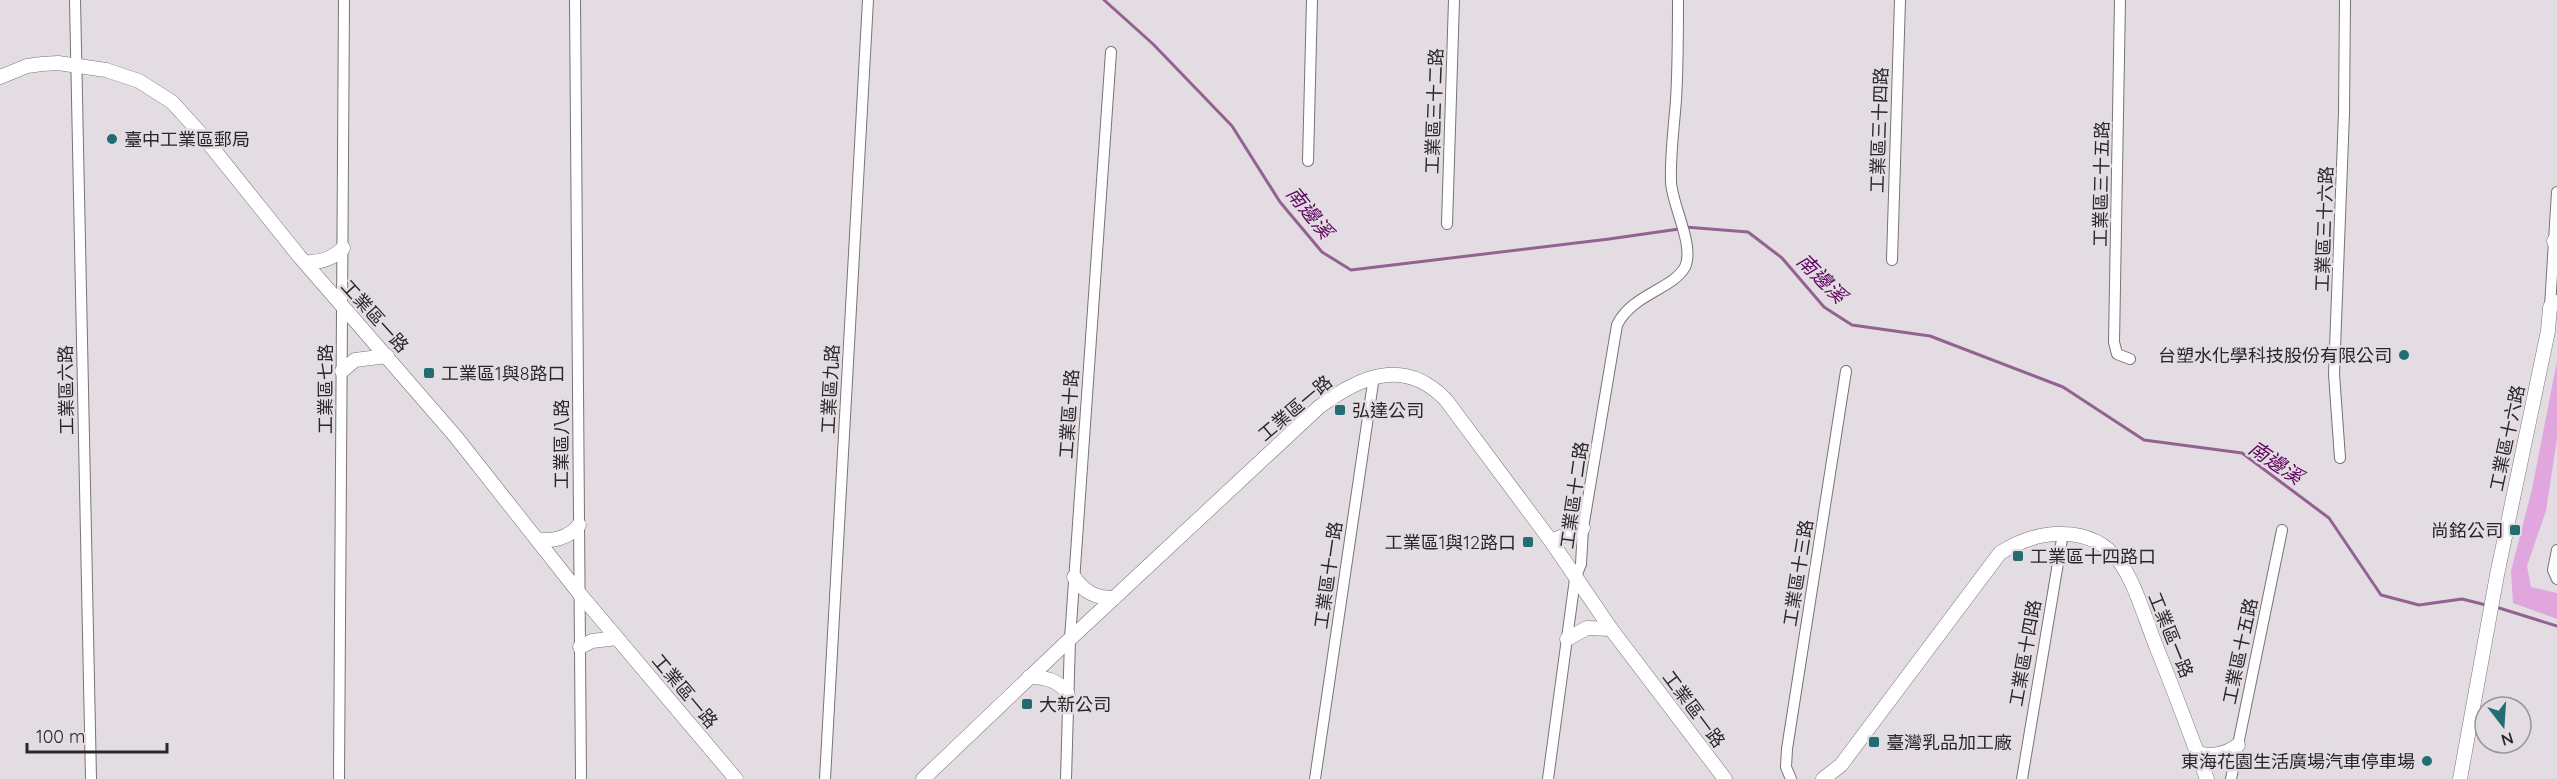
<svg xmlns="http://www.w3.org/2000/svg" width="2557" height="779" font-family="Quicksand,'Noto Sans TC',sans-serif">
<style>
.green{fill:#e2a6df}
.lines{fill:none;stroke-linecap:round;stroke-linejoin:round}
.stream{stroke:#936291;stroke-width:3}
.minor-casing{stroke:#787378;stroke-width:12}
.tertiary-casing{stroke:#787378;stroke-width:15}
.minor{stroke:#fff;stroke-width:10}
.tertiary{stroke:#fff;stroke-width:14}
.poi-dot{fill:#216d71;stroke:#e3dde3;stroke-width:2}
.labels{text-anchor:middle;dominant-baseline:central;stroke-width:5;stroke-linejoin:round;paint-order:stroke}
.street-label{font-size:18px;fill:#292729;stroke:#e3dde3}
.poi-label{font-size:18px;fill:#292729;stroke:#e3dde3;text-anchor:start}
.water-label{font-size:20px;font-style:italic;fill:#5f055f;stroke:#e3dde3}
</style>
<rect width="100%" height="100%" fill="#e3dde3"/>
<polygon class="green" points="2557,361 2557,439 2546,511 2527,566 2531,587 2557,593 2557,619 2513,603 2511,571 2532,489"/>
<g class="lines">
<g class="stream">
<polyline points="1104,0 1153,44 1232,126 1280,202 1322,252 1351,270 1609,239 1679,229"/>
<polyline points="1685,227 1748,232 1782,258 1824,307 1852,325 1930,336 2063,387 2144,440 2242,453 2329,518 2381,595 2419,605 2462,599 2486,605"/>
<polyline points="2496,607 2557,626"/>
</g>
<g class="minor-casing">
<g id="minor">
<polyline points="75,0 91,779"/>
<polyline points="575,0 581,779"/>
<polyline points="2120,0 2114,342 2117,354 2130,359"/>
<polyline points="1308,161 1312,0"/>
<polyline points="1447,224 1454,0"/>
<polyline points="1892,260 1900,0"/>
<polyline points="2550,307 2557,192"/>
<polyline points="2340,458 2334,374 2344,113 2345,0"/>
<polyline points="2557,550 2553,570 2557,579"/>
<polyline points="339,779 344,0"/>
<polyline points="825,779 868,0"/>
<polyline points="1066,779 1070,639 1111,52"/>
<polyline points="1315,779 1374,376"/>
<path d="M1548,779L1575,579L1581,564L1583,528L1617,325C1631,295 1673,289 1685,267C1695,246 1672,205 1671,182C1670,155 1674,127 1676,100C1678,67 1678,33 1678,0"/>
<polyline points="1791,779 1786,767 1787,749 1846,371"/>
<polyline points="2022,779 2063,533"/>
<polyline points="2231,779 2282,530"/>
</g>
</g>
<g class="tertiary-casing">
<g id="tertiary">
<polyline points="0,77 27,66 42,64 58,63 106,70 139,81 172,102 202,135 299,256 456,437 579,593 736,779"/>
<polyline points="2554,241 2557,248"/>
<path d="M304,262C319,263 332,260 343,248"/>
<polyline points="342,371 355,360 387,356"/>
<path d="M538,539C552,542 569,538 579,525"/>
<polyline points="1551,541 1583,528"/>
<path d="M1074,577C1084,592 1095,598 1114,598"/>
<polyline points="1567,639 1587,628 1611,629"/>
<polyline points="580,647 592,641 617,638"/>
<path d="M1029,677C1045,677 1060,680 1068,695"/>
<path d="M2197,752C2210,758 2226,754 2238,745"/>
<path d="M923,779L1070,639L1319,407C1359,377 1404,356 1446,400L1551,541L1611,629L1725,779"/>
<path d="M1823,779L1841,765L2000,553C2036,530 2090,522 2120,562C2137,587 2146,622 2158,651C2175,693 2191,736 2207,779"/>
<polyline points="2460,779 2497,575 2548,331 2550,307 2557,302"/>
</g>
</g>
<use href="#minor" class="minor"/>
<use href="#tertiary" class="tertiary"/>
</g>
<g class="poi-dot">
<circle cx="112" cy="139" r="6"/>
<circle cx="2404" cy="355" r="6"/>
<rect x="423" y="367" width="12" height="12" rx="3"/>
<rect x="1334" y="404" width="12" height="12" rx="3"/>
<rect x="2509" y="524" width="12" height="12" rx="3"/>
<rect x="1522" y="536" width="12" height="12" rx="3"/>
<rect x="2012" y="550" width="12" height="12" rx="3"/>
<rect x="1021" y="698" width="12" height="12" rx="3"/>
<rect x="1868" y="736" width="12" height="12" rx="3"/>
<circle cx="2427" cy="761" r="6"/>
</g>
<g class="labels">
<g class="street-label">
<text transform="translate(1434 111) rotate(-88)">工業區三十二路</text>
<text transform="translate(1879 130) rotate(-88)">工業區三十四路</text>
<text transform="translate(2101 184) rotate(-89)">工業區三十五路</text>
<text transform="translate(2324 229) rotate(-88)">工業區三十六路</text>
<text transform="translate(375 316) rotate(48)">工業區一路</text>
<text transform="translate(325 389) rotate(-90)">工業區七路</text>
<text transform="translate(830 389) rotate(-87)">工業區九路</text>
<text transform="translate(66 390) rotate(-91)">工業區六路</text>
<text transform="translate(1295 408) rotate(-40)">工業區一路</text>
<text transform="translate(1069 414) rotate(-86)">工業區十路</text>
<text transform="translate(2507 438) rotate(-78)">工業區十六路</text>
<text transform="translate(561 444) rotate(-90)">工業區八路</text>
<text transform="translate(1574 495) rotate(-82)">工業區十二路</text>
<text transform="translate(1798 573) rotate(-81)">工業區十三路</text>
<text transform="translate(1328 575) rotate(-82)">工業區十一路</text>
<text transform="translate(2171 635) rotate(68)">工業區一路</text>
<text transform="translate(2240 651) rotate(-78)">工業區十五路</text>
<text transform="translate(2025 653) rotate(-80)">工業區十四路</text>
<text transform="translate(685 691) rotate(50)">工業區一路</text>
<text transform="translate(1694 709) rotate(53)">工業區一路</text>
</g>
<g class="poi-label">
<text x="124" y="139">臺中工業區郵局</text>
<text x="2392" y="355" text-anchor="end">台塑水化學科技股份有限公司</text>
<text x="441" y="373">工業區1與8路口</text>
<text x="1352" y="410">弘達公司</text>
<text x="2503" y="530" text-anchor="end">尚銘公司</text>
<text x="1516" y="542" text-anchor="end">工業區1與12路口</text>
<text x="2030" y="556">工業區十四路口</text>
<text x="1039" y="704">大新公司</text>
<text x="1886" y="742">臺灣乳品加工廠</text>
<text x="2415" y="761" text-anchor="end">東海花園生活廣場汽車停車場</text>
</g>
<g class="water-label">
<text transform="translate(1310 212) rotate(51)">南邊溪</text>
<text transform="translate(1822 278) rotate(45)">南邊溪</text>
<text transform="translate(2276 462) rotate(34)">南邊溪</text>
</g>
</g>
<g transform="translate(2503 725) rotate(163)"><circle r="28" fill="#e3dde3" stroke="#999499" stroke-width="1.5"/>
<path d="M0-4.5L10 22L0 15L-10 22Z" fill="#216d71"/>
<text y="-9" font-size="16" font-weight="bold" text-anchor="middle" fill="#292729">N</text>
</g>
<path d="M27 743v9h140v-9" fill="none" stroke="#292729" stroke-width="3"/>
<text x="36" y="743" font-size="18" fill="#292729" stroke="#e3dde3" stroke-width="4.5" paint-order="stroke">100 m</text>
</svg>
